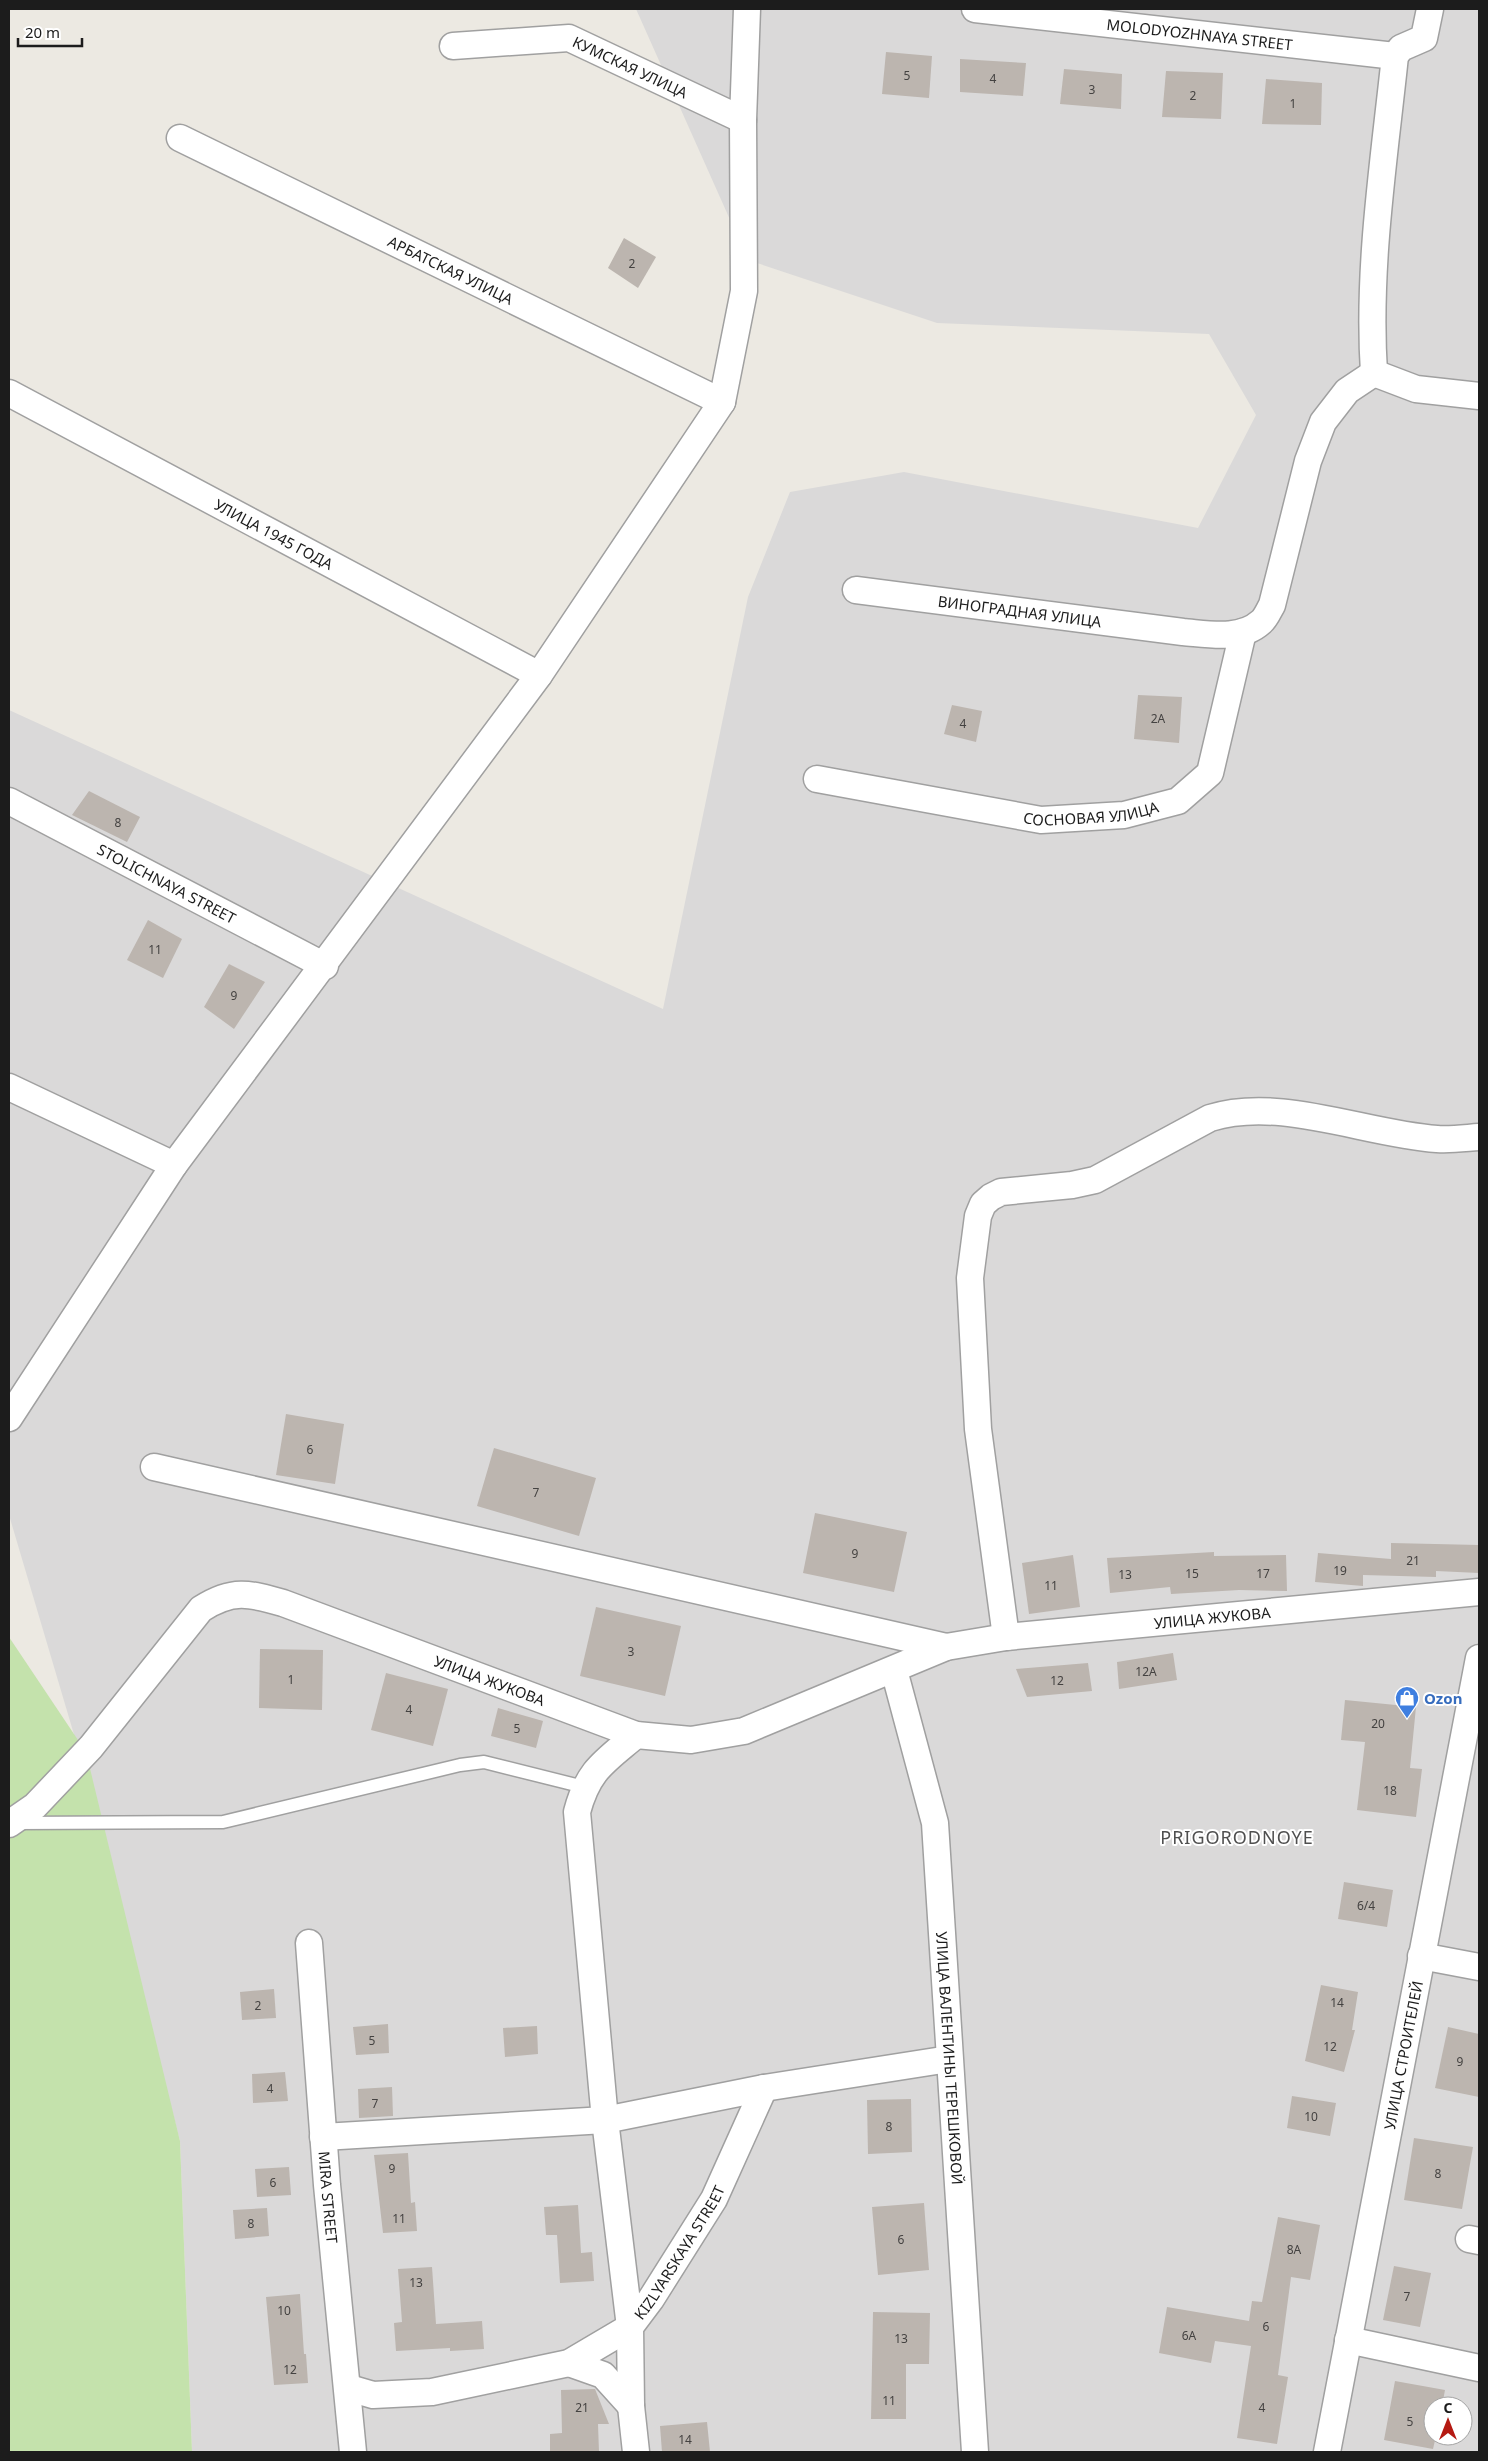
<svg xmlns="http://www.w3.org/2000/svg" width="1488" height="2461" font-family="'Noto Sans',sans-serif">
<style>
.residential{fill:#dad9d9;fill-rule:evenodd}
.grass{fill:#c4e2ac}
.building{fill:#bcb5af}
.lines{fill:none;stroke-linecap:round;stroke-linejoin:round}
.service-casing{stroke:#a0a0a0;stroke-width:15}
.minor-casing{stroke:#a0a0a0;stroke-width:29}
.service{stroke:#fff;stroke-width:12}
.minor{stroke:#fff;stroke-width:26}
.labels{text-anchor:middle;dominant-baseline:central;stroke-width:4;stroke-linejoin:round;paint-order:stroke}
.number-label{font-size:12px;fill:#444241}
.street-label{font-size:15px;fill:#1c1c1c;stroke:#fff}
.shop-label{font-size:15px;font-weight:bold;fill:#366cbe;stroke:#fff;text-anchor:start}
.quarter-label{font-size:18px;letter-spacing:1px;fill:#4f4f4f;stroke:#fff}
</style>
<rect width="100%" height="100%" fill="#ece9e2"/>
<path class="residential" d="M636,9H1479V2452H192L180,2141L78,1748L9,1515V710L663,1009L748,597L790,492L904,472L1198,528L1256,415L1209,334L937,323L748,260ZM1433,2406H1463V2436H1433Z"/>
<polygon class="grass" points="9,1637 86,1752 180,2141 192,2452 9,2452"/>
<g class="building">
<polygon points="886,52 932,56 929,98 882,94"/>
<polygon points="960,59 1026,63 1023,96 960,92"/>
<polygon points="1064,69 1122,74 1121,109 1060,104"/>
<polygon points="1166,71 1223,73 1221,119 1162,117"/>
<polygon points="1266,79 1322,83 1321,125 1262,124"/>
<polygon points="624,238 656,257 638,288 608,268"/>
<polygon points="1138,695 1182,697 1179,743 1134,739"/>
<polygon points="952,705 982,711 976,742 944,734"/>
<polygon points="89,791 140,817 127,842 72,815"/>
<polygon points="148,920 182,939 163,978 127,960"/>
<polygon points="229,964 265,982 234,1029 204,1007"/>
<polygon points="286,1414 344,1424 335,1484 276,1475"/>
<polygon points="494,1448 596,1478 579,1536 477,1506"/>
<polygon points="815,1513 907,1532 894,1592 803,1573"/>
<polygon points="1391,1543 1479,1545 1479,1573 1436,1571 1436,1577 1363,1575 1363,1586 1315,1582 1318,1553 1391,1559"/>
<polygon points="1214,1552 1214,1556 1286,1555 1287,1591 1239,1590 1171,1594 1170,1587 1110,1593 1107,1558"/>
<polygon points="1073,1555 1080,1607 1029,1614 1022,1563"/>
<polygon points="596,1607 681,1626 665,1696 580,1676"/>
<polygon points="260,1649 323,1650 322,1710 259,1708"/>
<polygon points="1173,1653 1177,1680 1119,1689 1117,1662"/>
<polygon points="1088,1663 1092,1691 1027,1697 1016,1669"/>
<polygon points="386,1673 448,1689 433,1746 371,1730"/>
<polygon points="1345,1700 1416,1707 1410,1768 1422,1769 1416,1817 1357,1810 1365,1742 1341,1740"/>
<polygon points="498,1708 543,1721 536,1748 491,1736"/>
<polygon points="1344,1882 1393,1890 1387,1927 1338,1919"/>
<polygon points="1321,1985 1358,1992 1352,2030 1355,2030 1344,2072 1305,2061"/>
<polygon points="274,1989 276,2018 242,2020 240,1992"/>
<polygon points="388,2024 389,2053 356,2055 353,2027"/>
<polygon points="537,2026 538,2054 505,2057 503,2028"/>
<polygon points="1448,2027 1479,2034 1479,2097 1435,2088"/>
<polygon points="285,2072 288,2101 253,2103 252,2074"/>
<polygon points="392,2087 393,2116 359,2118 358,2089"/>
<polygon points="1292,2096 1336,2103 1330,2136 1287,2128"/>
<polygon points="911,2099 912,2152 868,2154 867,2100"/>
<polygon points="1414,2138 1473,2147 1462,2209 1404,2200"/>
<polygon points="408,2153 411,2203 415,2202 417,2231 383,2233 374,2155"/>
<polygon points="289,2167 291,2195 257,2197 255,2169"/>
<polygon points="924,2203 929,2270 878,2275 872,2207"/>
<polygon points="578,2205 581,2253 592,2252 594,2281 560,2283 557,2235 546,2235 544,2207"/>
<polygon points="267,2208 269,2236 235,2239 233,2210"/>
<polygon points="1278,2217 1320,2225 1310,2280 1291,2277 1278,2375 1288,2377 1277,2444 1237,2438 1251,2346 1215,2341 1211,2363 1159,2353 1167,2307 1249,2321 1252,2301 1262,2302"/>
<polygon points="1394,2266 1431,2273 1420,2327 1383,2320"/>
<polygon points="432,2267 436,2324 482,2321 484,2349 450,2351 450,2348 396,2351 394,2323 402,2322 398,2269"/>
<polygon points="300,2294 304,2354 306,2354 308,2383 274,2385 266,2297"/>
<polygon points="873,2312 930,2313 929,2364 906,2364 906,2419 871,2419"/>
<polygon points="1395,2381 1445,2390 1442,2406 1433,2406 1433,2436 1436,2436 1433,2449 1384,2440"/>
<polygon points="595,2389 609,2424 598,2424 599,2452 550,2452 550,2434 562,2433 561,2390"/>
<polygon points="707,2422 710,2452 662,2452 660,2426"/>
</g>
<g class="lines">
<g class="service-casing">
<polyline id="service" points="16,1823 223,1822 460,1765 484,1762 584,1787"/>
</g>
<g class="minor-casing">
<g id="minor">
<path id="s1" d="M975,9L1395,56"/>
<path id="s2" d="M453,46L569,38L743,120"/>
<path id="s3" d="M180,138L722,402"/>
<path d="M1374,373C1367,268 1384,161 1395,56L1401,48L1424,38L1430,9"/>
<polyline points="1374,373 1416,389 1479,396"/>
<path id="s4" d="M9,393L539,675"/>
<path id="s5" d="M856,590L1183,632C1208,634 1240,641 1261,622C1266,618 1269,610 1272,605L1308,461L1323,422L1347,391L1374,373"/>
<path id="s6" d="M817,779L1041,820L1124,815L1178,801L1210,773L1243,632"/>
<path id="s7" d="M9,801L325,966"/>
<polyline points="9,1087 174,1165"/>
<polyline points="9,1418 174,1165 539,675 722,402 744,291 743,120 747,9"/>
<polyline points="154,1467 946,1647"/>
<path d="M1006,1637L978,1429L970,1278L978,1216L983,1204L991,1197L1001,1192L1072,1185L1095,1180L1210,1118C1280,1096 1365,1134 1437,1139C1451,1140 1465,1138 1479,1137"/>
<path id="s8" d="M894,1670L935,1823L975,2452"/>
<path id="s9" d="M9,1824L35,1806L91,1747L201,1609C232,1589 249,1593 283,1603L636,1735L691,1740L744,1731L946,1647L1006,1637L1479,1592"/>
<path id="s10" d="M309,1943L327,2185L353,2452"/>
<polyline points="1421,1956 1479,1967"/>
<polyline points="323,2137 605,2120 764,2088 949,2059"/>
<polyline points="1469,2239 1479,2241"/>
<polyline points="1348,2340 1479,2368"/>
<polyline points="569,2363 603,2375 631,2406"/>
<path d="M349,2388L373,2395L432,2392L569,2363L630,2327L605,2120L577,1812C588,1770 604,1762 636,1735"/>
<path id="s11" d="M636,2452L631,2406L630,2327L651,2299L714,2199L764,2088"/>
<path id="s12" d="M1327,2452L1479,1658"/>
</g>
</g>
<use href="#service" class="service"/>
<use href="#minor" class="minor"/>
</g>
<defs>
<g id="shop-pin" transform="scale(1.25)"><path d="M0 17L-7.5 6A9.5 9.5 0 1 1 7.5 6Z" fill="#3f7fe0" stroke="#fff"/><path d="M-5-2.5h2.3a2.7 3.5 0 0 1 5.4 0H5L5.5 6h-11ZM-1.5-2.5h3a1.5 2.3 0 0 0-3 0Z" fill="#fff"/></g>
</defs>
<g fill-rule="evenodd">
<use href="#shop-pin" x="1407" y="1698"/>
</g>
<g class="labels">
<g class="number-label">
<text x="907" y="75">5</text>
<text x="993" y="78">4</text>
<text x="1092" y="89">3</text>
<text x="1193" y="95">2</text>
<text x="1293" y="103">1</text>
<text x="632" y="263">2</text>
<text x="1158" y="718">2А</text>
<text x="963" y="723">4</text>
<text x="118" y="822">8</text>
<text x="155" y="949">11</text>
<text x="234" y="995">9</text>
<text x="310" y="1449">6</text>
<text x="536" y="1492">7</text>
<text x="855" y="1553">9</text>
<text x="1413" y="1560">21</text>
<text x="1340" y="1570">19</text>
<text x="1192" y="1573">15</text>
<text x="1263" y="1573">17</text>
<text x="1125" y="1574">13</text>
<text x="1051" y="1585">11</text>
<text x="631" y="1651">3</text>
<text x="1146" y="1671">12А</text>
<text x="291" y="1679">1</text>
<text x="1057" y="1680">12</text>
<text x="409" y="1709">4</text>
<text x="1378" y="1723">20</text>
<text x="517" y="1728">5</text>
<text x="1390" y="1790">18</text>
<text x="1366" y="1905">6/4</text>
<text x="1337" y="2002">14</text>
<text x="258" y="2005">2</text>
<text x="372" y="2040">5</text>
<text x="1330" y="2046">12</text>
<text x="1460" y="2061">9</text>
<text x="270" y="2088">4</text>
<text x="375" y="2103">7</text>
<text x="1311" y="2116">10</text>
<text x="889" y="2126">8</text>
<text x="392" y="2168">9</text>
<text x="1438" y="2173">8</text>
<text x="273" y="2182">6</text>
<text x="399" y="2218">11</text>
<text x="251" y="2223">8</text>
<text x="901" y="2239">6</text>
<text x="1294" y="2249">8А</text>
<text x="416" y="2282">13</text>
<text x="1407" y="2296">7</text>
<text x="284" y="2310">10</text>
<text x="1266" y="2326">6</text>
<text x="1189" y="2335">6А</text>
<text x="901" y="2338">13</text>
<text x="290" y="2369">12</text>
<text x="889" y="2400">11</text>
<text x="582" y="2407">21</text>
<text x="1262" y="2407">4</text>
<text x="1410" y="2421">5</text>
<text x="685" y="2439">14</text>
</g>
<g class="street-label">
<text stroke="none"><textPath href="#s1" startOffset="226">MOLODYOZHNAYA STREET</textPath></text>
<text stroke="none"><textPath href="#s2" startOffset="184">КУМСКАЯ УЛИЦА</textPath></text>
<text stroke="none"><textPath href="#s3" startOffset="301">АРБАТСКАЯ УЛИЦА</textPath></text>
<text stroke="none"><textPath href="#s4" startOffset="300">УЛИЦА 1945 ГОДА</textPath></text>
<text stroke="none"><textPath href="#s5" startOffset="165">ВИНОГРАДНАЯ УЛИЦА</textPath></text>
<text stroke="none"><textPath href="#s6" startOffset="278">СОСНОВАЯ УЛИЦА</textPath></text>
<text stroke="none"><textPath href="#s7" startOffset="178">STOLICHNAYA STREET</textPath></text>
<text stroke="none"><textPath href="#s9" startOffset="1348">УЛИЦА ЖУКОВА</textPath></text>
<text stroke="none"><textPath href="#s9" startOffset="596">УЛИЦА ЖУКОВА</textPath></text>
<text stroke="none"><textPath href="#s12" startOffset="404">УЛИЦА СТРОИТЕЛЕЙ</textPath></text>
<text stroke="none"><textPath href="#s8" startOffset="394">УЛИЦА ВАЛЕНТИНЫ ТЕРЕШКОВОЙ</textPath></text>
<text stroke="none"><textPath href="#s10" startOffset="255">MIRA STREET</textPath></text>
<text stroke="none"><textPath href="#s11" startOffset="215">KIZLYARSKAYA STREET</textPath></text>
</g>
<g class="shop-label">
<text x="1424" y="1698">Ozon</text>
</g>
<g class="quarter-label">
<text x="1237" y="1837">PRIGORODNOYE</text>
</g>
</g>
<rect width="1488" height="2461" fill="none" stroke="#1c1c1c" stroke-width="20"/>
<g transform="translate(1448 2421)"><circle r="24" fill="#ffffff" stroke="#a4a4a4"/>
<path d="M0-4L9 19L0 12L-9 19Z" fill="#b51a12"/>
<text y="-8" font-size="14" font-weight="bold" text-anchor="middle" fill="#1c1c1c">С</text>
</g>
<path d="M18 38v8h64v-8" fill="none" stroke="#1c1c1c" stroke-width="2.5"/>
<text x="25" y="38" font-size="15" fill="#1c1c1c" stroke="#ffffff" stroke-width="4" paint-order="stroke">20 m</text>
</svg>
